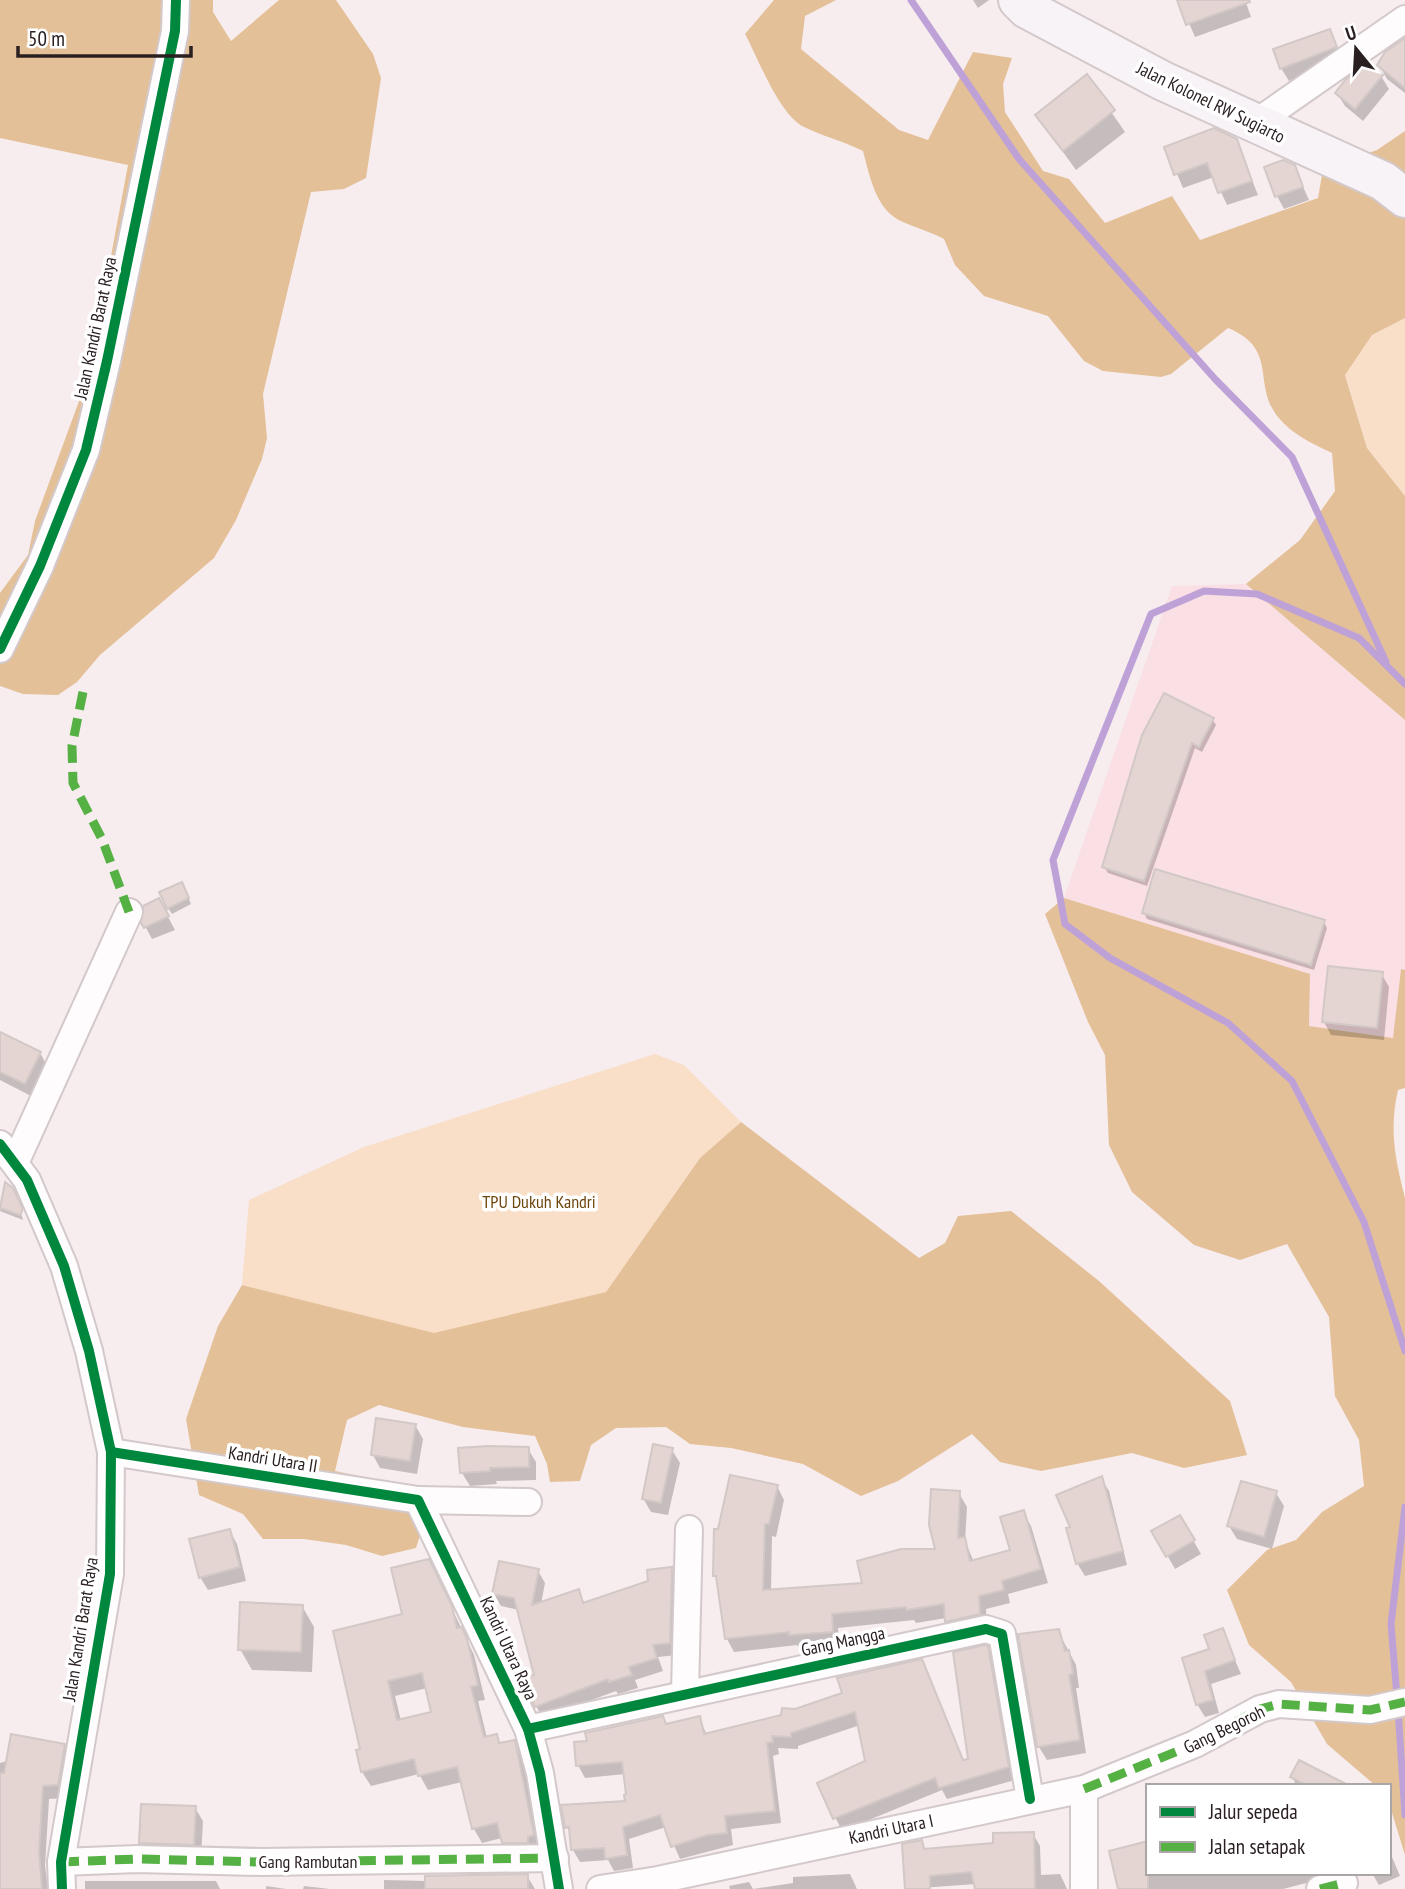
<svg xmlns="http://www.w3.org/2000/svg" width="1405" height="1889" font-family="'PT Sans Narrow',sans-serif">
<style>
.built{fill:#fadfe4}
.green{fill:#f9dfc8}
.forest{fill:#e4c098}
.shadow{fill:#0003;fill-rule:evenodd}
.lines{fill:none;stroke-linecap:round;stroke-linejoin:round}
.stream{stroke:#bea2d7;stroke-width:7}
.building{fill:#e4d5d3;stroke:#d2c8c6;stroke-width:2;fill-rule:evenodd}
.street-casing{stroke:#d3c8ca;stroke-width:30}
.secondary-casing{stroke:#d3c8ca;stroke-width:42}
.street{stroke:#fefcfc;stroke-width:26}
.secondary{stroke:#f8f3f6;stroke-width:38}
.quiet{stroke:#56b145;stroke-width:9;stroke-dasharray:18 9;stroke-linecap:butt}
.cycleway-casing{stroke:#fff;stroke-width:15}
.cycleway{stroke:#00873e;stroke-width:10}
.labels{text-anchor:middle;dominant-baseline:central;stroke-width:7;stroke-linejoin:round;paint-order:stroke}
.street-label{font-size:18px;fill:#2b2021;stroke:#fff}
.park-label{font-size:18px;fill:#6e470e;stroke:#fff}
</style>
<rect width="100%" height="100%" fill="#f7ecee"/>
<polygon class="built" points="1246,584 1405,720 1405,970 1401,969 1394,1038 1309,1026 1309,974 1064,898 1172,586"/>
<g class="green">
<polygon points="1405,318 1405,496 1367,448 1345,374 1372,335"/>
<polygon points="655,1054 684,1065 741,1122 700,1158 606,1292 434,1334 242,1285 249,1200 364,1147"/>
</g>
<g class="forest">
<polygon points="0,0 213,0 213,12 231,41 279,0 336,0 373,54 381,78 366,178 344,189 311,192 263,394 267,438 262,459 236,520 214,558 100,655 77,682 58,695 23,694 0,686 0,593 28,555 35,521 89,374 128,165 0,138"/>
<path d="M774,0H836L805,16L801,49L899,130L928,140L973,52L1012,58L1003,84L1005,112L1043,171L1069,179L1105,223L1172,196L1200,240L1318,198L1323,169L1377,150L1405,131V318L1372,335L1345,375L1367,448L1405,496V720L1246,584L1300,540L1335,491L1332,453C1311,443 1289,433 1275,413C1254,382 1277,348 1228,328L1171,374L1161,377L1103,371L1084,361L1048,316L984,296L955,265L944,239C931,232 917,228 903,222C876,211 870,177 863,151C843,141 822,136 802,126C778,112 758,58 745,34Z"/>
<path d="M1064,898L1310,974L1309,1026L1393,1038L1401,969L1405,970V1088L1398,1090C1389,1129 1395,1159 1405,1198V1855L1389,1803V1786H1376L1327,1744L1291,1682L1249,1645L1227,1590L1267,1550L1296,1540L1322,1512L1364,1486L1359,1440L1335,1396L1329,1317L1287,1244L1240,1260L1194,1245L1132,1192L1109,1145L1105,1055L1088,1022L1045,914Z"/>
<polygon points="741,1122 919,1258 945,1243 958,1216 1011,1211 1099,1281 1230,1401 1247,1455 1184,1468 1132,1453 1041,1471 1000,1462 972,1434 898,1481 861,1496 803,1464 731,1448 690,1444 666,1427 616,1428 591,1445 580,1481 550,1482 547,1464 535,1436 463,1427 379,1405 347,1420 335,1471 393,1483 423,1526 416,1548 382,1556 346,1545 304,1539 263,1539 243,1514 199,1495 186,1419 218,1326 242,1285 434,1333 606,1292 700,1158"/>
</g>
<g class="shadow">
<polygon points="973,0 989,0 978,8"/>
<polygon points="1179,0 1245,0 1251,17 1195,37"/>
<polygon points="1329,31 1343,61 1289,81 1281,68"/>
<polygon points="1405,41 1405,93 1387,79 1379,65"/>
<polygon points="1381,76 1389,89 1363,121 1345,106 1337,93"/>
<polygon points="1087,77 1125,132 1076,170 1037,116"/>
<polygon points="1236,140 1258,195 1227,205 1214,177 1183,188 1166,148"/>
<polygon points="1294,167 1309,200 1284,209 1277,196"/>
<polygon points="1212,719 1216,725 1202,752 1195,748 1147,886 1108,873 1104,867 1144,734"/>
<polygon points="185,890 191,904 172,914 168,908"/>
<polygon points="159,900 175,930 152,939 145,926"/>
<polygon points="1144,913 1324,922 1327,928 1314,970 1147,919"/>
<polygon points="1381,973 1389,987 1384,1040 1331,1035 1324,1022"/>
<polygon points="0,1035 40,1053 48,1067 33,1097 0,1080"/>
<polygon points="6,1185 16,1196 23,1220 0,1211"/>
<polygon points="415,1425 423,1439 417,1474 380,1468 373,1455"/>
<polygon points="528,1449 536,1462 536,1480 496,1481 497,1484 470,1486 462,1473"/>
<polygon points="672,1450 680,1463 668,1515 651,1512 643,1498"/>
<polygon points="1101,1478 1109,1491 1127,1565 1085,1576 1077,1563 1073,1528"/>
<polygon points="777,1486 784,1500 776,1537 772,1536 771,1591 864,1585 937,1550 959,1493 967,1507 965,1541 974,1562 1012,1551 1023,1512 1031,1526 1048,1583 1008,1594 1010,1603 986,1609 987,1628 954,1635 946,1618 916,1623 914,1620 838,1628 839,1645 799,1648 797,1645 734,1652 727,1639 719,1584 715,1576 719,1530"/>
<polygon points="1276,1493 1284,1506 1272,1549 1237,1539 1229,1526"/>
<polygon points="1180,1517 1201,1554 1175,1569 1154,1532"/>
<polygon points="230,1531 237,1544 246,1581 208,1590 200,1577"/>
<polygon points="671,1569 679,1581 677,1655 658,1657 663,1671 635,1680 638,1688 618,1694 616,1691 543,1718 536,1706 536,1676 519,1610 501,1606 494,1594 538,1571 545,1583 541,1604 578,1591 585,1604 650,1583"/>
<path d="M436,1575L474,1655L485,1700L478,1701L487,1738L496,1736L501,1744L514,1741L522,1756L541,1850L512,1857L502,1838L482,1843L474,1829L462,1782L428,1790L419,1774L371,1786L362,1772L358,1751L362,1750L404,1615ZM427,1688L433,1713L401,1721L395,1696Z"/>
<polygon points="302,1606 314,1627 312,1672 252,1670 240,1649"/>
<polygon points="1222,1630 1241,1674 1211,1684 1219,1713 1205,1717 1197,1704 1184,1659 1212,1650"/>
<polygon points="1058,1631 1076,1665 1079,1688 1076,1688 1086,1753 1047,1760 1039,1747"/>
<polygon points="987,1648 994,1661 1015,1780 947,1799 942,1790 842,1831 819,1784 867,1762 860,1725 798,1746 798,1749 778,1748 779,1754 773,1756 781,1823 731,1829 733,1845 680,1859 666,1827 629,1839 633,1868 614,1871 608,1860 580,1862 573,1850 572,1837 567,1827 627,1802 625,1774 585,1778 578,1765 589,1743 662,1718 667,1726 699,1718 707,1735 783,1717 922,1661 964,1762 970,1760"/>
<polygon points="64,1745 72,1759 65,1798 49,1799 45,1866 48,1889 0,1889 0,1763"/>
<polygon points="1292,1777 1342,1786 1297,1786"/>
<polygon points="195,1808 203,1821 201,1858 149,1856 141,1843"/>
<polygon points="1033,1834 1040,1846 1041,1875 1060,1874 1067,1889 977,1889 976,1884 906,1889 921,1842 927,1851 995,1844"/>
<polygon points="1389,1850 1400,1876 1379,1885 1372,1873 1389,1873"/>
<polygon points="1148,1873 1345,1873 1283,1889 1120,1889"/>
<polygon points="850,1874 857,1889 730,1889 729,1886 749,1882 753,1889 793,1883 793,1877"/>
<polygon points="527,1876 535,1889 384,1889 384,1880 427,1881"/>
<polygon points="85,1881 216,1881 220,1889 85,1889"/>
<polygon points="266,1886 286,1889 266,1889"/>
<polygon points="304,1886 330,1889 303,1889"/>
</g>
<g class="lines">
<g class="stream">
<polyline points="911,0 1019,159 1215,379 1292,457 1386,662"/>
<polyline points="1405,684 1359,638 1257,594 1204,591 1151,614 1053,860 1065,924 1110,958 1228,1023 1292,1081 1364,1222 1405,1351"/>
<polyline points="1397,1697 1391,1624 1405,1507"/>
<polyline points="1398,1709 1405,1815"/>
</g>
</g>
<g class="building">
<polygon points="1177,0 1249,0 1250,2 1186,25"/>
<polygon points="1330,29 1337,47 1280,69 1273,49"/>
<polygon points="1405,38 1405,88 1377,65 1385,52"/>
<polygon points="1369,63 1383,75 1355,109 1335,93 1346,79"/>
<polygon points="1087,74 1115,110 1063,151 1035,115"/>
<polygon points="1214,128 1237,139 1252,181 1218,193 1207,163 1174,175 1164,147"/>
<polygon points="1283,160 1295,165 1303,187 1275,197 1264,167"/>
<polygon points="1164,693 1214,718 1199,747 1192,743 1144,881 1102,867 1142,735"/>
<polygon points="1155,869 1325,920 1311,965 1142,913"/>
<polygon points="182,882 189,898 167,909 159,892"/>
<polygon points="159,898 169,916 144,928 141,923 143,906"/>
<polygon points="1328,966 1383,972 1377,1028 1322,1022"/>
<polygon points="0,1032 41,1052 25,1084 0,1072"/>
<polygon points="5,1182 13,1188 23,1209 20,1215 0,1208"/>
<polygon points="376,1418 416,1424 410,1461 371,1455"/>
<polygon points="653,1444 673,1448 661,1503 642,1499"/>
<polygon points="488,1446 529,1447 529,1467 490,1468 490,1471 460,1473 458,1448"/>
<polygon points="730,1475 778,1485 769,1524 765,1524 763,1590 862,1583 857,1561 901,1549 935,1549 929,1525 931,1489 960,1491 958,1538 965,1537 970,1561 1010,1550 1000,1517 1024,1510 1041,1569 1002,1581 1004,1590 979,1596 980,1614 945,1622 944,1604 906,1610 906,1607 832,1614 833,1632 789,1635 789,1632 725,1639 716,1576 713,1576 714,1529 718,1529"/>
<polygon points="1102,1476 1123,1551 1076,1564 1066,1528 1070,1527 1056,1495"/>
<polygon points="1241,1481 1277,1491 1264,1537 1227,1526"/>
<polygon points="1180,1515 1195,1540 1166,1557 1151,1531"/>
<polygon points="230,1529 240,1567 199,1578 189,1539"/>
<path d="M429,1559L452,1606L457,1628L462,1627L467,1639L478,1685L471,1687L484,1737L497,1734L499,1743L515,1740L534,1835L528,1837V1843H502L497,1823L472,1829L457,1767L418,1776L414,1759L361,1772L356,1750L360,1749L333,1631L402,1614L391,1568ZM422,1673L431,1712L397,1720L388,1681Z"/>
<polygon points="499,1561 539,1569 532,1605 579,1589 583,1603 648,1581 647,1570 672,1567 670,1643 653,1645 657,1658 629,1667 632,1675 609,1682 608,1679 535,1707 521,1678 534,1675 514,1598 492,1594"/>
<polygon points="240,1602 303,1605 301,1652 238,1650"/>
<polygon points="1223,1628 1235,1660 1205,1671 1213,1700 1196,1705 1182,1658 1209,1649 1204,1635"/>
<polygon points="1059,1629 1065,1651 1069,1650 1073,1674 1069,1675 1080,1740 1037,1747 1018,1634"/>
<polygon points="985,1645 988,1646 1009,1767 939,1788 935,1778 833,1819 817,1783 865,1761 855,1712 791,1733 791,1737 772,1736 773,1742 767,1743 775,1811 725,1816 727,1833 707,1835 671,1847 660,1815 623,1827 627,1855 605,1859 604,1848 571,1850 569,1827 565,1828 561,1805 625,1801 624,1795 626,1794 622,1762 576,1766 574,1742 587,1741 585,1733 663,1716 666,1724 700,1716 704,1734 781,1715 782,1708 795,1709 842,1693 837,1678 922,1659 963,1760 968,1759 953,1652"/>
<polygon points="11,1734 65,1744 58,1785 43,1786 39,1852 42,1889 0,1889 0,1773 4,1773"/>
<polygon points="1299,1760 1350,1786 1308,1786 1290,1777"/>
<polygon points="141,1804 196,1806 194,1845 139,1843"/>
<polygon points="1034,1832 1035,1889 975,1889 971,1872 930,1876 930,1889 905,1889 902,1844 922,1840 924,1849 993,1843 993,1833"/>
<polygon points="1148,1841 1148,1889 1118,1889 1109,1851"/>
<polygon points="528,1874 528,1889 425,1889 425,1876"/>
</g>
<g class="lines">
<g class="street-casing">
<g id="street">
<polyline points="1254,124 1405,19"/>
<polyline points="0,649 40,566 86,450 107,361 175,31 176,0"/>
<polyline points="0,1144 27,1180 64,1266 89,1351 111,1452 110,1574 61,1862 62,1889"/>
<polyline points="15,1163 129,912"/>
<polyline points="111,1452 418,1500 528,1729 540,1773 559,1889"/>
<polyline points="418,1500 528,1502"/>
<polyline points="685,1692 689,1529"/>
<polyline points="528,1729 986,1629 1002,1634 1030,1799"/>
<polyline points="1084,1789 1195,1744 1260,1709 1279,1704 1370,1710 1405,1702"/>
<polyline points="61,1862 137,1859 261,1862 555,1858"/>
<polyline points="600,1889 658,1880 1084,1789 1084,1889"/>
<polyline points="1320,1889 1344,1883"/>
</g>
</g>
<g class="secondary-casing">
<polyline id="secondary" points="1018,0 1027,9 1163,81 1383,181 1405,198"/>
</g>
<use href="#street" class="street"/>
<use href="#secondary" class="secondary"/>
<g class="quiet">
<polyline points="83,692 72,746 73,783 102,839 129,912"/>
<polyline points="1084,1789 1195,1744 1260,1709 1279,1704 1370,1710 1405,1702"/>
<polyline points="61,1862 137,1859 261,1862 555,1858"/>
<polyline points="1320,1889 1344,1883"/>
</g>
<g class="cycleway-casing">
<g id="cycleway">
<polyline points="0,649 40,566 86,450 107,361 175,31 176,0"/>
<polyline points="0,1144 27,1180 64,1266 89,1351 111,1452 110,1574 61,1862 62,1889"/>
<polyline points="111,1452 418,1500 528,1729 540,1773 559,1889"/>
<polyline points="528,1729 986,1629 1002,1634 1030,1799"/>
</g>
</g>
<use href="#cycleway" class="cycleway"/>
</g>
<g class="labels">
<g class="street-label">
<text transform="translate(1211 102) rotate(26)">Jalan Kolonel RW Sugiarto</text>
<text transform="translate(95 328) rotate(-78)">Jalan Kandri Barat Raya</text>
<text transform="translate(273 1459) rotate(9)">Kandri Utara II</text>
<text transform="translate(80 1629) rotate(-81)">Jalan Kandri Barat Raya</text>
<text transform="translate(843 1641) rotate(-12)">Gang Mangga</text>
<text transform="translate(509 1648) rotate(65)">Kandri Utara Raya</text>
<text transform="translate(1224 1729) rotate(-26)">Gang Begoroh</text>
<text transform="translate(891 1829) rotate(-12)">Kandri Utara I</text>
<text x="308" y="1861">Gang Rambutan</text>
</g>
<g class="park-label">
<text x="539" y="1201">TPU Dukuh Kandri</text>
</g>
</g>
<rect x="1146" y="1784" width="245" height="91" fill="#ffffff" stroke="#aaa6a6" stroke-width="2"/>
<rect x="1160" y="1807" width="35" height="10" fill="#00873e" stroke="#aaa6a6" stroke-width="2"/>
<text x="1209" y="1819" font-size="21" fill="#2b2021">Jalur sepeda</text>
<rect x="1160" y="1842" width="35" height="10" fill="#56b145" stroke="#aaa6a6" stroke-width="2"/>
<text x="1209" y="1854" font-size="21" fill="#2b2021">Jalan setapak</text>
<g transform="translate(1356 49) rotate(342)" stroke="#ffffff" stroke-width="5" paint-order="stroke">
<path d="M0-5L12 26L0 18L-12 26Z" fill="#2b2021"/>
<text y="-10" font-size="19" font-weight="bold" text-anchor="middle" fill="#2b2021">U</text>
</g>
<path d="M18 46v10h173v-10" fill="none" stroke="#2b2021" stroke-width="3.5"/>
<text x="28" y="46" font-size="21" fill="#2b2021" stroke="#ffffff" stroke-width="5" paint-order="stroke">50 m</text>
</svg>
